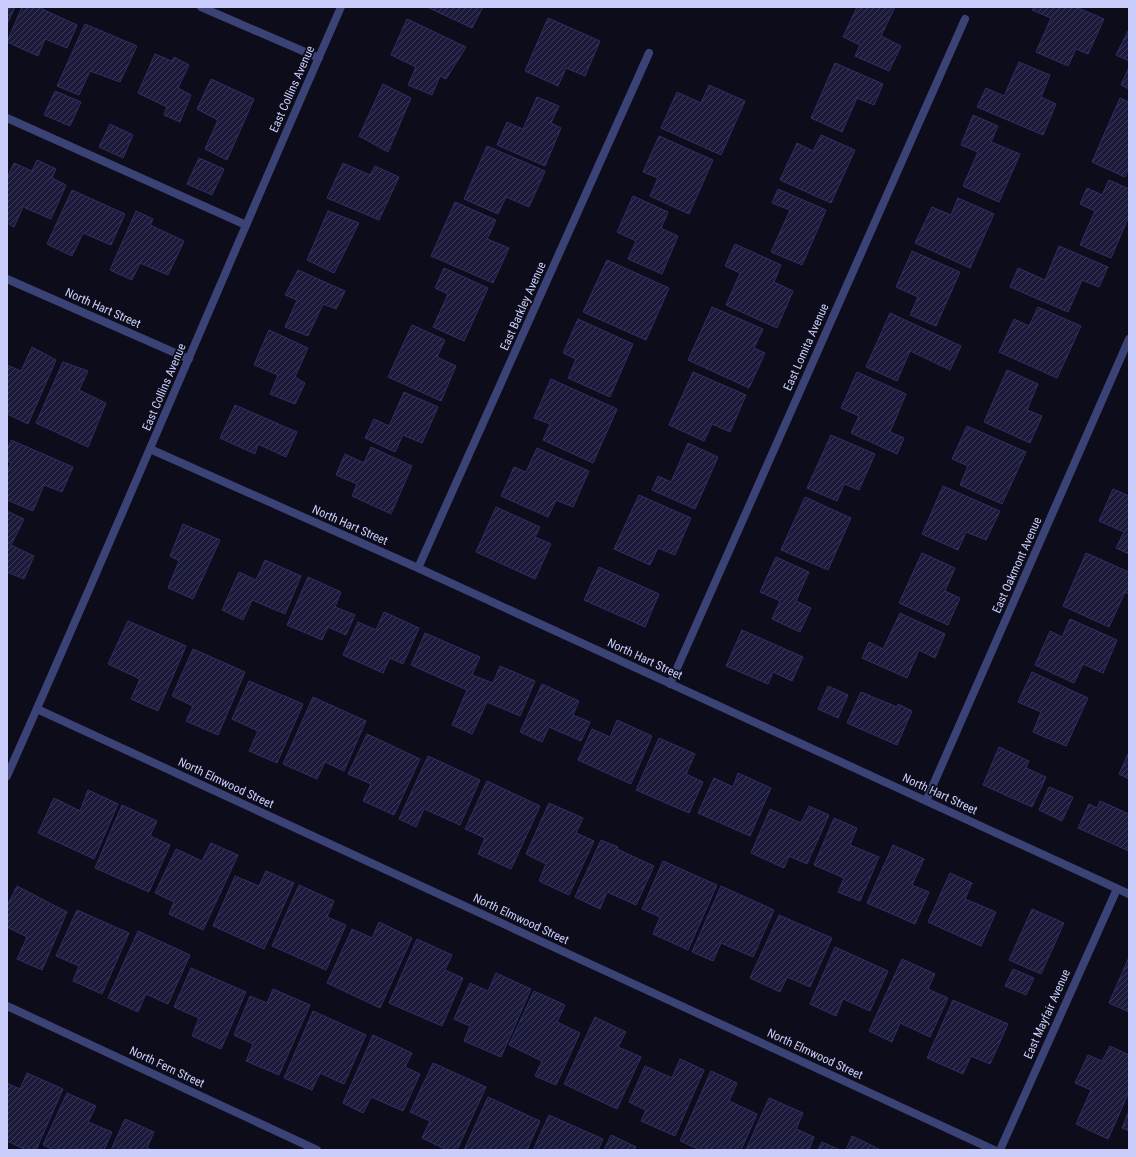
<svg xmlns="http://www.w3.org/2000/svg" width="1136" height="1157" viewBox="0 0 1136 1157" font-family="'Roboto Condensed',sans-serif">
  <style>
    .building { fill: url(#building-hatch); stroke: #2f2e64 }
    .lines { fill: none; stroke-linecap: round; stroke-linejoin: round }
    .service { stroke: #3b4376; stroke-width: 8 }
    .minor { stroke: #3b4376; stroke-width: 8 }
    .tertiary { stroke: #3b4376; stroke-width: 8 }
    .labels { text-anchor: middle; stroke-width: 3.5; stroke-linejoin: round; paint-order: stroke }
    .street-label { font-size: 12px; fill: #cacdfb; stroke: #0c0c1b }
  </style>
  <defs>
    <pattern id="building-hatch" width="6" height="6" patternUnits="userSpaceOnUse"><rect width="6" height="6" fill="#1b1a3a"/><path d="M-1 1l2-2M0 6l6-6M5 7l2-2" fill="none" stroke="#3b3a57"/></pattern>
  </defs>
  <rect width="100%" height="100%" fill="#0c0c1b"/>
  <!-- building -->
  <path class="building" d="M7,7H15L7,24Z
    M22,7H43L42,9L77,25L67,48L45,39L38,56L7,42Z
    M427,7H483L472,28Z
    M857,7H895L881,36L901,46L889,71L855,56L860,45L843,37Z
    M1034,7H1076L1104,19L1088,54L1076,49L1068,66L1036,52L1051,18L1032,10Z
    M548,18L600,41L585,76L566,68L558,86L525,71Z
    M407,19L466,47L446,79L440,76L432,95L408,85L416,67L391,55Z
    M85,24L137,46L120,82L90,71L79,95L57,86Z
    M1128,31H1129V61L1116,55Z
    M155,54L172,61L174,57L189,65L178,88L191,95L180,122L164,115L167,107L138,93Z
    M1019,62L1050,75L1041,97L1056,104L1043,135L977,107L986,88L1004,96Z
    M835,63L883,84L874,105L857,98L842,132L811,118Z
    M1129,67V89L1121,85Z
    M211,79L254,99L227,160L205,149L218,120L197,109Z
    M383,84L411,98L388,152L359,136Z
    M709,85L745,101L721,155L661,128L677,92L701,103Z
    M55,91L81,102L70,126L44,115Z
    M537,97L559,106L551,123L561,128L545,166L497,145L507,122L523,129Z
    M1120,98L1129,102V168L1125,177L1092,162Z
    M973,115L998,126L991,142L1020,154L999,202L963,186L978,152L961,145Z
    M110,124L133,135L123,158L99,147Z
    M821,135L855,150L831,203L780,180L797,143L813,151Z
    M659,136L713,160L689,214L650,196L658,178L643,172Z
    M487,146L545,171L529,207L506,197L498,214L464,199Z
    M199,158L224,169L212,195L187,184Z
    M37,160L56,169L52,178L66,185L51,219L23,207L14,227L7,223V178L14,163L32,171Z
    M343,163L370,175L375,166L399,177L379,220L327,198Z
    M1109,180L1129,189V216L1111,258L1080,245L1095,211L1080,204L1087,188L1102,195Z
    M778,189L826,210L802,265L771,252L790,210L772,203Z
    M72,190L125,214L111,245L83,233L72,256L47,244Z
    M633,196L668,212L661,228L678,236L662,274L628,259L636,241L617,232Z
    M958,198L994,214L970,268L915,243L932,207L951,215Z
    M455,202L496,220L487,239L509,248L493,283L431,256Z
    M136,211L153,219L150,225L184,241L168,275L140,263L132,280L110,270Z
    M328,211L359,223L334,273L307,260Z
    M735,244L781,265L774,282L793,291L777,328L726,305L740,273L725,266Z
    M1059,246L1108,267L1099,287L1082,280L1068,312L1010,287L1018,268L1045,280Z
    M912,251L960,272L936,326L910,315L918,297L896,287Z
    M607,260L669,288L646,340L583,312Z
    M444,268L488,288L464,341L433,327L448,294L435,288Z
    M298,270L345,291L336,309L323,304L308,336L285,327L297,300L285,295Z
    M712,307L763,329L754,348L765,353L749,388L688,360Z
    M1038,307L1081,326L1057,378L999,352L1014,319L1029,326Z
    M890,313L961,346L950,370L910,351L897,381L866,367Z
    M578,319L633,344L610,397L568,378L576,359L563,353Z
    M412,325L445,340L437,357L456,366L441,401L388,377Z
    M269,330L308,348L295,377L305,383L295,404L270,394L278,375L254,365Z
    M32,347L56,360L28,424L7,414V365L21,371Z
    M63,362L88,371L79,390L106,403L88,447L36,423Z
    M1007,370L1038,384L1027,410L1042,416L1030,443L984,422Z
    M693,372L746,395L730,432L712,424L704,441L669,425Z
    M857,372L906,394L890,432L904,438L897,454L851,433L859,416L841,408Z
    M551,379L617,409L593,463L543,440L550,424L534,418Z
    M404,392L438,407L422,443L403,435L395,452L365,438L374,419L389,426Z
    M235,405L297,432L286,457L258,444L255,454L220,438Z
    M967,426L1026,452L1002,504L960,485L968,466L952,459Z
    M831,435L875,454L859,490L844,484L837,501L807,488Z
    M11,440L73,467L62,492L44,485L33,511L7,500V472L11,463L7,461V450Z
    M688,443L718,457L695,509L652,490L658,476L671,482Z
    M371,447L412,466L391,514L352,496L357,484L336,475L345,454L364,463Z
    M537,448L589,471L573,507L556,500L548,517L501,496L514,467L526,472Z
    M943,486L1000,511L986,540L966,532L958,550L922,534Z
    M1113,489L1129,496V554L1116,548L1124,532L1099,521Z
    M639,495L691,518L675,555L658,548L650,565L614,549Z
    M805,497L851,518L828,570L781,550Z
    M496,507L540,527L535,537L551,544L535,579L476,552Z
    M7,511L24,519L11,545L34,556L24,579L7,572Z
    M183,524L220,540L193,599L168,588L179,561L170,556Z
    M922,553L955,568L945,591L960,598L948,625L899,603Z
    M1086,553L1129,572V594L1125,592L1109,627L1063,606Z
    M776,557L809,572L796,601L811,608L800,632L772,619L780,601L760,592Z
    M265,560L301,576L285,614L252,600L243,620L222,610L239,572L256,580Z
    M599,567L659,594L645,627L584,600Z
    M308,577L341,592L335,607L355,615L346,635L328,627L322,640L287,625Z
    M384,612L419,628L403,664L390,658L383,673L343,655L358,622L376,630Z
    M900,613L945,634L935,658L919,650L907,678L862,658L869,642L883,649Z
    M1070,619L1117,640L1103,673L1083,664L1074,683L1035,665L1050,631L1062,637Z
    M128,621L186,646L158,711L131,699L140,679L108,664Z
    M742,630L803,657L792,681L773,672L768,684L726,666Z
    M425,633L480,657L472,675L493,683L500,666L535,681L520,716L487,702L472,734L452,725L467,690L411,665Z
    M193,649L245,672L218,735L186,721L193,706L172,696Z
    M1032,672L1088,698L1066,746L1033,732L1041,712L1018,702Z
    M249,681L303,704L277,763L249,751L258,731L232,719Z
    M542,684L579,701L573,715L590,722L581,741L549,727L542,742L520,732Z
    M828,686L848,695L838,718L818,709Z
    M861,692L897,707L898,704L912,711L897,745L847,723Z
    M313,697L366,721L344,771L325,762L317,779L283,764Z
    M617,720L652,736L631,784L578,760L592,729L610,737Z
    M367,734L420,759L394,815L363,801L371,784L348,774Z
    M659,738L695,754L686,774L703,782L689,813L636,790Z
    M999,747L1029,761L1026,768L1046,777L1032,807L983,785Z
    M1128,754L1129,755V779L1119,774Z
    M428,756L480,780L460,825L424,809L416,827L399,819Z
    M738,773L771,788L750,836L698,813L714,778L733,787Z
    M487,781L540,806L511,869L478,854L485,838L465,829Z
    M1049,787L1073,797L1062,821L1039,810Z
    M88,790L118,804L94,859L38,833L54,798L80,811Z
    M1100,801L1129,814V851L1078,828L1089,804L1097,808Z
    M549,803L583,818L576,833L594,841L569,895L539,881L546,864L526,854Z
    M122,805L157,821L150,836L170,845L149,892L95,868Z
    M809,806L829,815L807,864L789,856L784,868L751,853L770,809L801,823Z
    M834,818L857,828L850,845L879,857L860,901L838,892L844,878L814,865Z
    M601,840L618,847L617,849L654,866L636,905L607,892L600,909L575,897Z
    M211,843L238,855L203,930L169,914L174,902L155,893L176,849L202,861Z
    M893,845L924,859L912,885L929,892L915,924L867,903Z
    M663,861L717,885L688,950L653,934L660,917L642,909Z
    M266,871L294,883L264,949L213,926L235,876L259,886Z
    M950,873L972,883L965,899L996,912L981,946L928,922Z
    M299,885L334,901L327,917L346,925L326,970L272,946Z
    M17,886L67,912L42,970L17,959L27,937L7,927V906Z
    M721,886L774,910L753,957L721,943L713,961L692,952Z
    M1032,909L1064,923L1041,974L1009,960Z
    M77,910L129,933L102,994L73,981L79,966L56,956Z
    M779,915L832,938L810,987L787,977L780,992L750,978Z
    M379,922L412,938L380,1008L327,983L352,929L372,938Z
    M138,931L190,955L168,1004L146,994L138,1012L108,998Z
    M417,939L452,955L445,970L463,978L442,1026L389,1003Z
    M835,947L888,971L870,1011L843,999L836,1016L810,1004Z
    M1129,957V1012L1109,1003Z
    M902,959L935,974L928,989L948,998L930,1037L900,1023L892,1042L869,1031Z
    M191,968L246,992L221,1049L192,1036L199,1018L174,1007Z
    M1013,969L1034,978L1026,995L1005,986Z
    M496,973L531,989L501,1057L464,1041L470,1026L454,1019L470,983L488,991Z
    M273,989L310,1005L279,1075L246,1061L253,1044L234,1035L250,996L267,1003Z
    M534,991L565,1005L557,1022L580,1033L556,1085L535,1076L542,1061L509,1045Z
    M953,1000L1008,1024L990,1064L971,1056L963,1074L927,1058Z
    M313,1011L366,1035L344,1084L320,1073L312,1090L284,1078Z
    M595,1017L626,1032L618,1047L641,1057L617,1109L564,1084Z
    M373,1035L412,1053L405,1067L420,1074L403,1111L371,1097L363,1113L343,1103Z
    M1110,1046L1129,1055V1092L1108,1139L1076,1124L1091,1090L1075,1083L1088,1055L1102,1061Z
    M680,1059L704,1070L675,1136L641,1121L646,1110L629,1102L645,1066L672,1078Z
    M433,1063L486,1087L457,1150H447L422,1138L430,1121L410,1112Z
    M711,1071L737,1083L729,1101L757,1114L741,1150H700L680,1141Z
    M27,1073L63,1089L36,1150H26L7,1141V1083L20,1089Z
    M67,1093L96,1106L88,1122L112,1132L104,1150H54L43,1145Z
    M488,1097L540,1121L527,1150H464Z
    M769,1098L803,1113L796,1129L814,1137L809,1150H746Z
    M1129,1111V1131L1122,1128Z
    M549,1115L603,1139L598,1150H533Z
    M125,1119L154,1132L147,1148L152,1150H111Z
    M611,1135L636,1147L634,1150H604Z
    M852,1136L881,1150H846Z
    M822,1142L840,1150H818Z"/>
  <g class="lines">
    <!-- service -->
    <path class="service" d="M7,118L246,225"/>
    <!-- minor -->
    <path class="minor" d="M201,7L319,58
      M7,279L189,359
      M150,449L418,568L1129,894
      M418,568L649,53
      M670,684L965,19
      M37,709L994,1150
      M926,801L1129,339
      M7,1006L317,1150
      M1000,1150L1117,889"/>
    <!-- tertiary -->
    <path class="tertiary" d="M7,776C121,521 228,263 341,7"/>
  </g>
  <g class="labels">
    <!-- street labels -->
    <g class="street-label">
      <text transform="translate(292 89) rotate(-66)" y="4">East Collins Avenue</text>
      <text transform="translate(523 306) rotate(-66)" y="4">East Barkley Avenue</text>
      <text transform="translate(103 308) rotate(24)" y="4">North Hart Street</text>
      <text transform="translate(806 347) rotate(-66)" y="4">East Lomita Avenue</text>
      <text transform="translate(164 387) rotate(-67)" y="4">East Collins Avenue</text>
      <text transform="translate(350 525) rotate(24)" y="4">North Hart Street</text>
      <text transform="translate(1017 565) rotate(-66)" y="4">East Oakmont Avenue</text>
      <text transform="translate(645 659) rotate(25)" y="4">North Hart Street</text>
      <text transform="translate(226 783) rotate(25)" y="4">North Elmwood Street</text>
      <text transform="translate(940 794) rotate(25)" y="4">North Hart Street</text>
      <text transform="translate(521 919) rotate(25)" y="4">North Elmwood Street</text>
      <text transform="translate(1047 1014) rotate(-66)" y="4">East Mayfair Avenue</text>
      <text transform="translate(815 1054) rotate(25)" y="4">North Elmwood Street</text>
      <text transform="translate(167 1067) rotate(25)" y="4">North Fern Street</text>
    </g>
  </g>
  <!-- border -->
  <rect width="1136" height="1157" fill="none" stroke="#cacdfb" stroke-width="16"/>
</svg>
